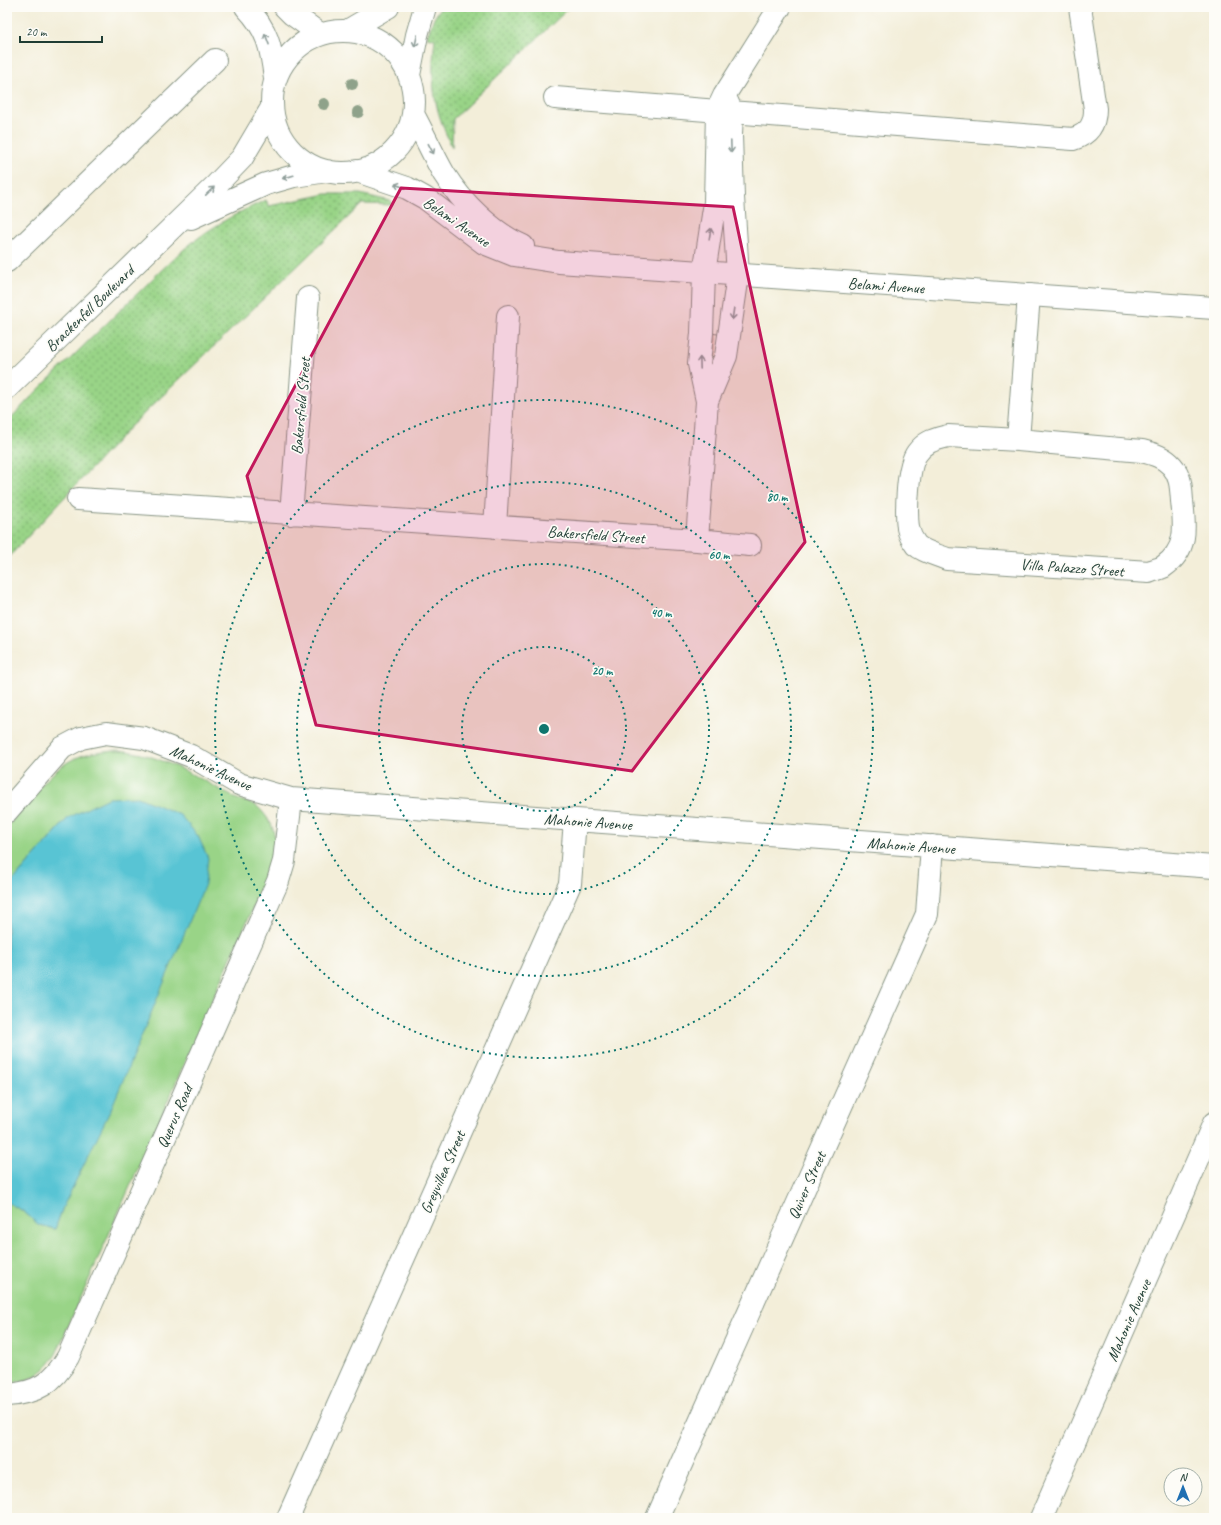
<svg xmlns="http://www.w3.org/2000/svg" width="1221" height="1525" viewBox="0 0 1221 1525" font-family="Caveat,sans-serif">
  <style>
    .grass { fill: url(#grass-dots); stroke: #5c885e }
    .park { fill: #99d487; stroke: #5c885e }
    .water { fill: #59c4d4; stroke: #3c8084 }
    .building { fill: url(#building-cross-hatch) }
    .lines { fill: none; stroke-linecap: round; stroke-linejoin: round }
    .minor-casing { stroke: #899686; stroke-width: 24 }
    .tertiary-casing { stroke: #899686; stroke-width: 24 }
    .minor { stroke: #fff; stroke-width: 22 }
    .tertiary { stroke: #fff; stroke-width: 22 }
    .tree { fill: #8fa28a }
    .oneway { stroke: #8f9e9a }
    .marked { fill: #c2185b; fill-opacity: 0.2; stroke: #c2185b; stroke-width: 3; stroke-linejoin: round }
    .ring { fill: none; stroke: #0f766e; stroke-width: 2; stroke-dasharray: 2 4 }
    .labels { text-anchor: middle; stroke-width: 3.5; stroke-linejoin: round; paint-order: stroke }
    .street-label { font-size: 16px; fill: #1f3d34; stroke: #fdfcf7 }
    .centre { fill: #0f766e; stroke: #fdfcf7; stroke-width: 2 }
    .ring-label { font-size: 12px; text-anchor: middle; font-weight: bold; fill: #0f766e; stroke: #fdfcf7; stroke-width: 3.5; stroke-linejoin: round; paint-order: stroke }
  </style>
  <defs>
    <pattern id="grass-dots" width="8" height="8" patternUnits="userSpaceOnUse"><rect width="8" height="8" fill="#99d487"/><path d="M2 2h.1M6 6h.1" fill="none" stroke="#7cad6f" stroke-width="1.8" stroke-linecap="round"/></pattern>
    <pattern id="building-cross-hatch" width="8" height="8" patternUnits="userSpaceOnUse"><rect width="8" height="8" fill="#e2b199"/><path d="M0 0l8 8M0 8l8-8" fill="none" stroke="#b7917e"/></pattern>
  </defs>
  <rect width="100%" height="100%" fill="#fdfcf7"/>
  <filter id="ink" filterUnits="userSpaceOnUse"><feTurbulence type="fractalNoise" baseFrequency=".025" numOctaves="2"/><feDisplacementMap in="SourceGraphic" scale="8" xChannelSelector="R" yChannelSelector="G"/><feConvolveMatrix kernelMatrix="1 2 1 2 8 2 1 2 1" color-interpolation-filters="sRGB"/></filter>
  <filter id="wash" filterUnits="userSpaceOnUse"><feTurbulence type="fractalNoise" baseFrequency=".012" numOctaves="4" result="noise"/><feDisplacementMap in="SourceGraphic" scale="16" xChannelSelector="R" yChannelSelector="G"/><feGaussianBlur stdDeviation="0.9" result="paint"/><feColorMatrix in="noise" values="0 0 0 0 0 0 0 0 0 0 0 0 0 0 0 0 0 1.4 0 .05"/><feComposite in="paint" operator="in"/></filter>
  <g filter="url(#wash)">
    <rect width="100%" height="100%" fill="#f3eed9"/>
    <!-- grass -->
    <path class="grass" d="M441,7H570L453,119L452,147C433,108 430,81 435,39L427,37L433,20Z
      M326,194H360L390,201L393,205L362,204L130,427L7,559V422L36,392L175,257C204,231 231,215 266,200L269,206Z"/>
    <!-- park -->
    <path class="park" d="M118,750C161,754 199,778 235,798C242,802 252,802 258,807C263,812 267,817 271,824C280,844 271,864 264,883L56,1354C44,1374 30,1382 7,1383V1202L23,1211L39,1225L55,1229L63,1207L68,818L11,883L7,888V827C24,807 46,775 68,762C83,753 100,751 118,750Z"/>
    <!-- water -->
    <path class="water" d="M138,797L180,815L198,836L208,858L205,884L111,1109L63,1207L55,1229L39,1225L23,1211L7,1202V888L11,883L68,818L108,798Z"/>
    <g id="blocks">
      <!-- building -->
      <path class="building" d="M709,333L718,334L717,357L707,356Z"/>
    </g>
  </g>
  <g filter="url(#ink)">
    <use href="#blocks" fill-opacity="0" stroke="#899686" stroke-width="1"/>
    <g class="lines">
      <defs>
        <path id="minor" d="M555,98L1073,139C1089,134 1095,125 1095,109L1080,7
          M7,261L215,60
          M707,401L726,356L738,275L733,197L731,135L732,112L726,99
          M948,436L1018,440L1142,451C1154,454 1164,457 1172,466C1181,476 1181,488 1182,501C1185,527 1188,550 1163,567C1159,569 1153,570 1149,572L947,559C937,555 924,552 916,545C913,541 909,533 908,528C906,512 907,466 917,453C926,441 933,440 948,436Z
          M1018,440L1029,295
          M78,499L697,540L750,545
          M291,514L308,298
          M495,527L508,316
          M697,540L707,401L699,364L702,333L704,273L715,202L717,111L724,96L780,7
          M7,811L62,748L81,738L106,733L144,738L191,756L239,784L291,799L1214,867
          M7,1395C37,1393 53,1383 68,1357L278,881L284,861L291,799
          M288,1518L570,884L575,820
          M657,1518L927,914L932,846
          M1041,1518L1214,1123"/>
        <path id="tertiary" d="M246,7C268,30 271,47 275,78
          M285,7L292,14L320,34
          M272 102a71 71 0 1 1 142 0a71 71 0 1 1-142 0Z
          M347,31L388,7
          M409,75L417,35L425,7
          M413,114C424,134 433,155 444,174C462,203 493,233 523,246
          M357,171L407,188L425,198L484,243L514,255L559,262L1214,308
          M191,218L266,184L294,176L327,171
          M7,388L216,185L242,158L271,109"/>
      </defs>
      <!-- minor casing -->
      <use href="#minor" class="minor-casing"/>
      <!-- tertiary casing -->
      <use href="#tertiary" class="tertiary-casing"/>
      <!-- minor -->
      <use href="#minor" class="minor"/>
      <!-- tertiary -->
      <use href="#tertiary" class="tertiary"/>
    </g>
    <!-- trees -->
    <g class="tree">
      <circle cx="352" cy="84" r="6"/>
      <circle cx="324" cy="104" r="6"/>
      <circle cx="358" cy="112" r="6"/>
    </g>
    <!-- one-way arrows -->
    <defs><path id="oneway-shaft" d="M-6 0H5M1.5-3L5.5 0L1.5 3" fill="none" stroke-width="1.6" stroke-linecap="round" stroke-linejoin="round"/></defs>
    <g class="oneway">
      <use href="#oneway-shaft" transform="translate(267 39) rotate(-110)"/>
      <use href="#oneway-shaft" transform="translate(416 41) rotate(102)"/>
      <use href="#oneway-shaft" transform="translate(731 147) rotate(88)"/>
      <use href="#oneway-shaft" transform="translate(431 149) rotate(63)"/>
      <use href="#oneway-shaft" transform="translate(288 177) rotate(164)"/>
      <use href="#oneway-shaft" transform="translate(400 186) rotate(-161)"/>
      <use href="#oneway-shaft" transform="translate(210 191) rotate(-44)"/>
      <use href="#oneway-shaft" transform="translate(710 234) rotate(-81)"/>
      <use href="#oneway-shaft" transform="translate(733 314) rotate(98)"/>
      <use href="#oneway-shaft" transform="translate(700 363) rotate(-92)"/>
    </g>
  </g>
  <!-- marked area -->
  <path class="marked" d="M401,188L733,207L805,542L632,771L316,725L247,476Z"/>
  <!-- distance rings -->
  <g class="ring">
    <circle cx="544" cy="729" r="82"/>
    <circle cx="544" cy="729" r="165"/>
    <circle cx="544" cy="729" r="247"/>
    <circle cx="544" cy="729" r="329"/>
  </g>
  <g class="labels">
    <!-- street labels -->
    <g class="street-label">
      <text transform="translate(457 221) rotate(34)" y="6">Belami Avenue</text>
      <text transform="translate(886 285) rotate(4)" y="6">Belami Avenue</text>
      <text transform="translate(89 308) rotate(-44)" y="6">Brackenfell Boulevard</text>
      <text transform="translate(300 406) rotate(-85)" y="6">Bakersfield Street</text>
      <text transform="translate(596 534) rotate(4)" y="6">Bakersfield Street</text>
      <text transform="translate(1072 567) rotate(4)" y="6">Villa Palazzo Street</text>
      <text transform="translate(211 767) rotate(25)" y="6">Mahonie Avenue</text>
      <text transform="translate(588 821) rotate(4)" y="6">Mahonie Avenue</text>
      <text transform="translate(911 845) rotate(4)" y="6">Mahonie Avenue</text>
      <text transform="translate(174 1116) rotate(-66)" y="6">Querus Road</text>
      <text transform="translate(442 1172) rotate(-66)" y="6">Greyvillea Street</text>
      <text transform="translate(806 1185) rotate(-66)" y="6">Quiver Street</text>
      <text transform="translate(1128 1320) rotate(-66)" y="6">Mahonie Avenue</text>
    </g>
  </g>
  <circle cx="544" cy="729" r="6" class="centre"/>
  <g class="ring-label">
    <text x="777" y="501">80 m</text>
    <text x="719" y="559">60 m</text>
    <text x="661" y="617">40 m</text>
    <text x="602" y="675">20 m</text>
  </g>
  <!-- margin -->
  <rect width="1221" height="1525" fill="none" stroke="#fdfcf7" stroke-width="24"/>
  <!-- north arrow -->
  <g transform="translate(1183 1487)"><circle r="19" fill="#fdfcf7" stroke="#a4b0a9"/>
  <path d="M0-3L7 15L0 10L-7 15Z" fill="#1f6fb2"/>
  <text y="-6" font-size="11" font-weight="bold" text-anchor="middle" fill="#1f3d34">N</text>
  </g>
  <!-- scale -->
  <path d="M20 36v6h82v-6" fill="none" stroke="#1f3d34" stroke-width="2"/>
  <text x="26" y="36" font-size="12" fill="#1f3d34" stroke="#fdfcf7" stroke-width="3" paint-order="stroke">20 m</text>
</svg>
